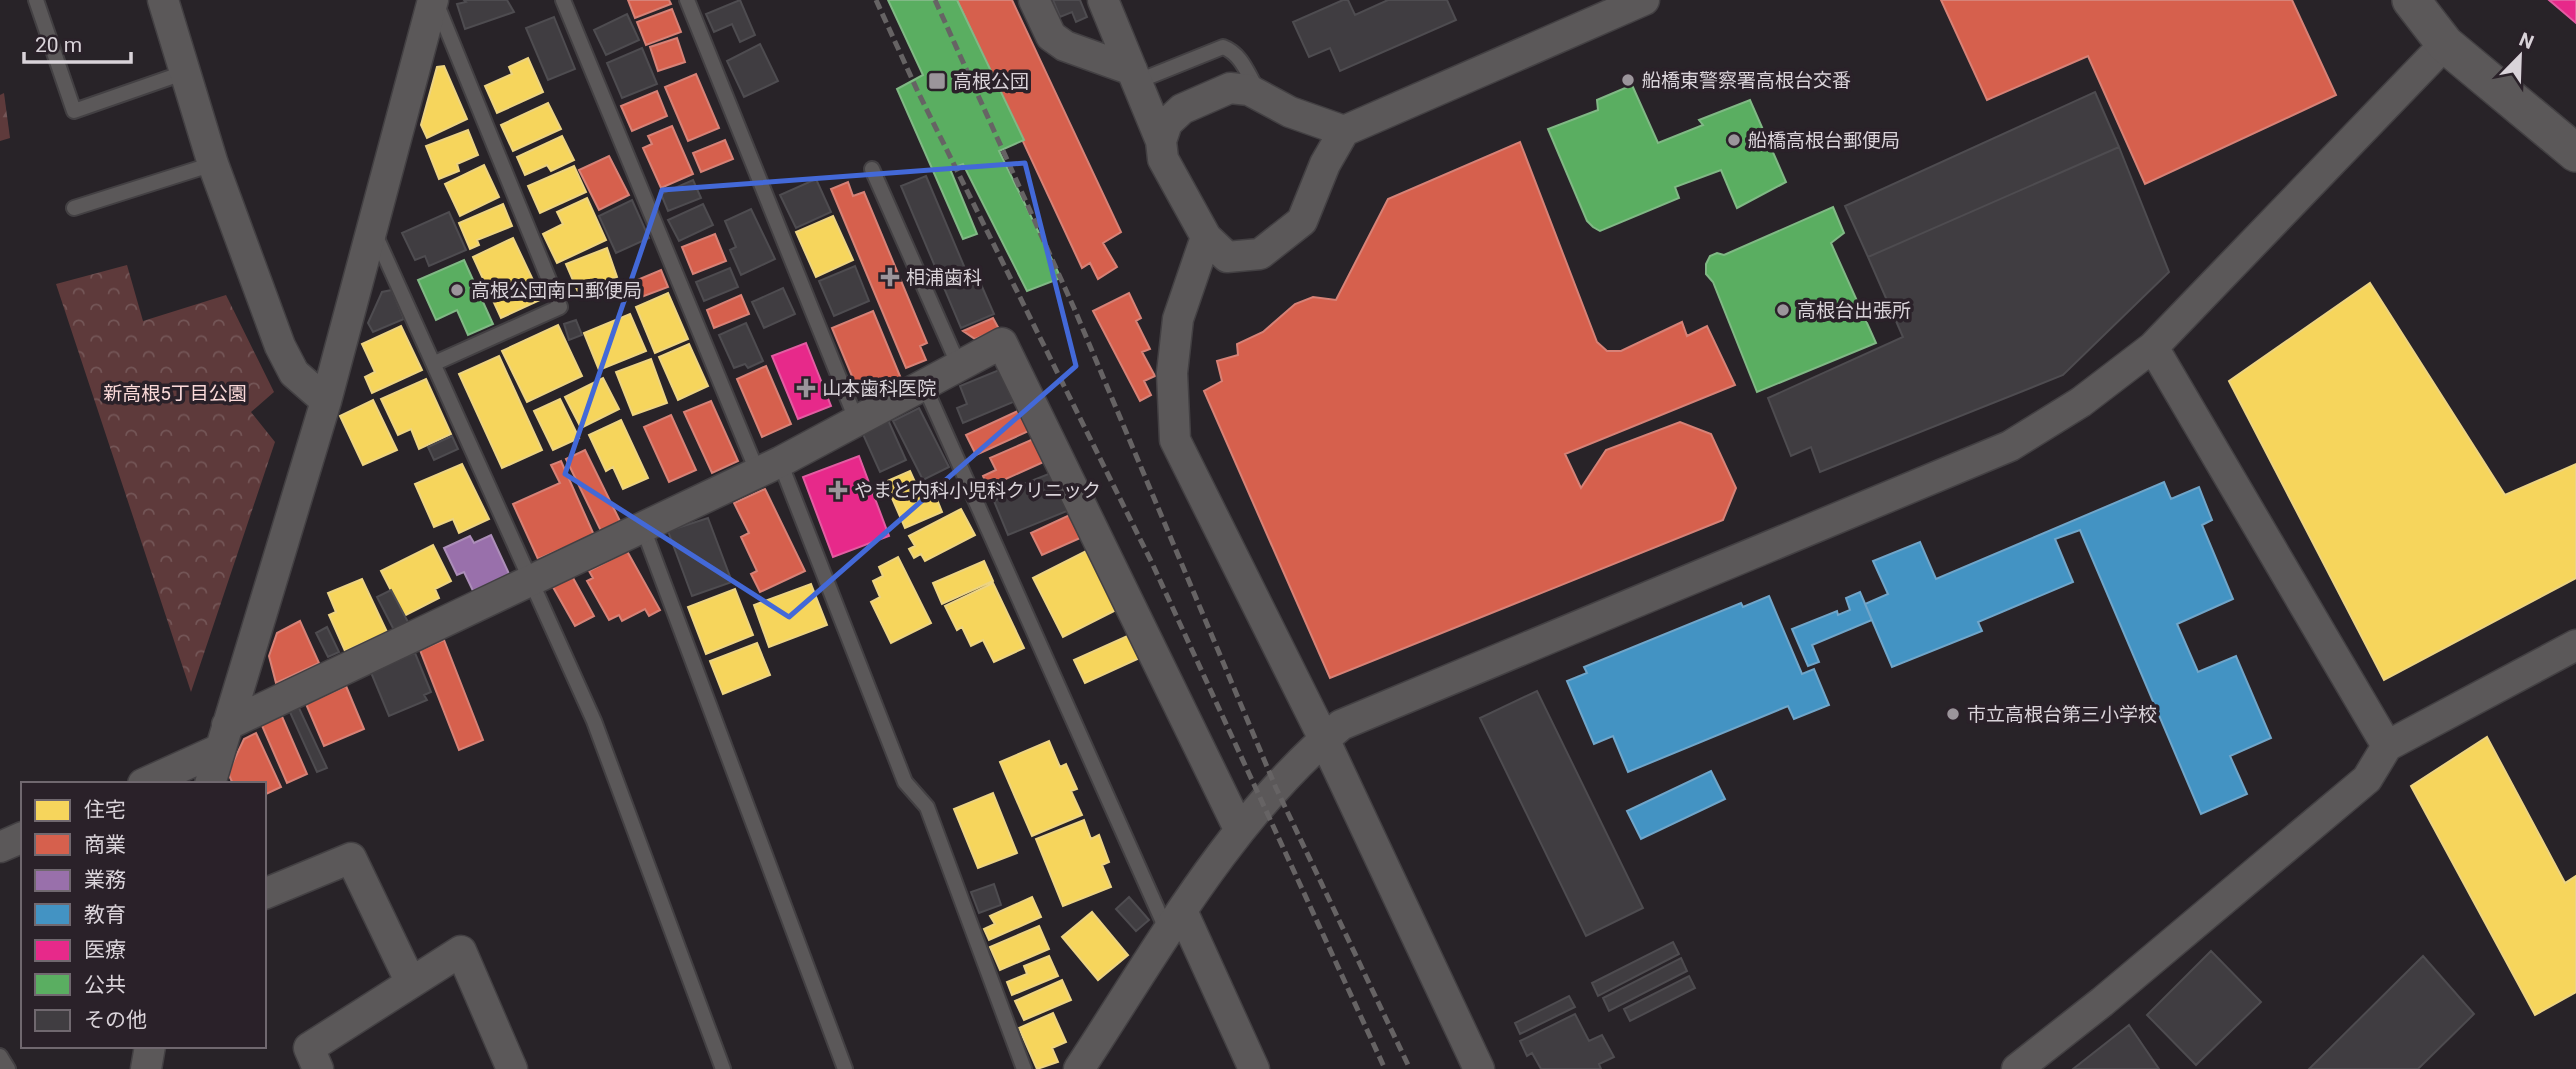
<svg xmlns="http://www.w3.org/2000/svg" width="2576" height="1069" viewBox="0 0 2576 1069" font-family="Roboto,'Noto Sans JP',sans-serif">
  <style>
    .forest { fill: url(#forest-firs) }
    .park { fill: url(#park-crowns) }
    .homes { fill: #f6d55c; stroke: #edd482; stroke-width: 2 }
    .shops { fill: #d6604d; stroke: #d78277; stroke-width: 2 }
    .offices { fill: #9970ab; stroke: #ac8eb9; stroke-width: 2 }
    .schools { fill: #4393c3; stroke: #70a6ca; stroke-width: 2 }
    .health { fill: #e7298a; stroke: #e35ca2; stroke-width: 2 }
    .public { fill: #5aae61; stroke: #80b985; stroke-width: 2 }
    .building { fill: #403d41; stroke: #4e4c50; stroke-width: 2 }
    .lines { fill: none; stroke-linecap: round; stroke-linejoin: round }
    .service-casing { stroke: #434043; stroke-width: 18 }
    .minor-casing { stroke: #434043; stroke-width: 33 }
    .tertiary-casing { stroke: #434043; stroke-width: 40 }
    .service { stroke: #5b5859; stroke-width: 14 }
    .minor { stroke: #5b5859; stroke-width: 30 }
    .tertiary { stroke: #5b5859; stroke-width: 37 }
    .rail { stroke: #666364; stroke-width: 5; stroke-dasharray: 10 5; stroke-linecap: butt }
    .marked { fill: none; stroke: #4369d8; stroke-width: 5; stroke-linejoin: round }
    .poi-dot { fill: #9b959b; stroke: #2a2129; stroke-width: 2.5 }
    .labels { text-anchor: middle; stroke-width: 7; stroke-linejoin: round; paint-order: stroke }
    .poi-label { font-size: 19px; fill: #d9d3d9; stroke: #2a2129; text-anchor: start }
    .park-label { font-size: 19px; fill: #fbdad9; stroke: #2a2129 }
  </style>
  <defs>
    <pattern id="forest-firs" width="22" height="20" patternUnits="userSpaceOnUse" patternTransform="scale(1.75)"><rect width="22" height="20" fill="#5e3a3b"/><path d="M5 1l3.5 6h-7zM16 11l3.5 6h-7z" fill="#745657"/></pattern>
    <pattern id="park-crowns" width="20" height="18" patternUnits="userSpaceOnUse" patternTransform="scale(1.75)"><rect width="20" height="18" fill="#5e3a3b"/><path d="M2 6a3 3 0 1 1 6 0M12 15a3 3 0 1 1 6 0" fill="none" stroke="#745657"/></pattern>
  </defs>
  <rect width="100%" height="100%" fill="#282328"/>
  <!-- forest -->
  <path class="forest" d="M4,93L10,138L0,141V95Z"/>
  <!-- park -->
  <path class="park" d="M127,265L143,321L226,295L274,392L251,412L275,442L191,692L56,284Z"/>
  <!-- homes -->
  <path class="homes" d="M528,58L543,92L497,113L485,86L512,74L509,67Z
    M444,66L467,119L427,138L421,125L437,67Z
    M548,103L561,129L513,151L501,125Z
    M468,130L478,155L457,164L459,171L439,179L426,146Z
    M562,136L574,160L551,171L547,165L525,175L517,157Z
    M484,165L499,197L460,216L445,184Z
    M574,166L586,192L540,213L528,186Z
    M587,198L606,240L557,263L543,234L563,224L557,212Z
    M503,204L512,226L477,240L479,245L470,249L459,223Z
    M833,216L853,260L816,277L796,232Z
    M513,238L542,299L501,318L473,257Z
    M607,248L617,277L578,292L566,264Z
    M2370,283L2505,495L2576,464V578L2384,680L2229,381Z
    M668,293L688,339L655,353L636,307Z
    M630,314L646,351L599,370L584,333Z
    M558,325L582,376L527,402L502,351Z
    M401,326L422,370L372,393L365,377L375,372L362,344Z
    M689,344L708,386L678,400L659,357Z
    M499,356L542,450L502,468L459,374Z
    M651,359L667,403L633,415L616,372Z
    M603,378L619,409L581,428L565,397Z
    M426,379L451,434L419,449L411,429L398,435L381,399Z
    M560,399L579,438L553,450L534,411Z
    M373,400L397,450L363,465L340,416Z
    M621,420L648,478L623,489L613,467L606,471L589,435Z
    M462,464L489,519L459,533L453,519L434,527L415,484Z
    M910,471L924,502L936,497L942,512L905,528L885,482Z
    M961,509L975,535L925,561L921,554L914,558L909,549L915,546L909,536Z
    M433,545L451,581L435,589L439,598L404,616L381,571Z
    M1088,550L1118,609L1063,637L1033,578Z
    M898,557L931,623L891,643L871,602L880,597L873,581L883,576L879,567Z
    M984,561L993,581L942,604L933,583Z
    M362,579L387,632L345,651L329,615L336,612L328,593Z
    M993,583L1024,648L994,662L983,640L971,646L962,627L957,630L945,606Z
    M811,584L827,625L769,647L754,605Z
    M735,589L753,635L706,654L688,607Z
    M1134,633L1144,656L1085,683L1074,660Z
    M757,643L770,675L723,694L710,661Z
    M2487,737L2565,883L2576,876V992L2535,1015L2411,786Z
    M1049,741L1060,767L1066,764L1077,789L1071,791L1082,815L1032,836L1000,762Z
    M993,793L1017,853L978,868L954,809Z
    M1084,820L1091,839L1099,835L1109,862L1102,865L1111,887L1063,906L1036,839Z
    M1032,897L1041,917L989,940L984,929L995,924L990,916Z
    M1092,912L1128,955L1098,980L1062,937Z
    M1039,926L1049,949L1000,970L990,947Z
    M1049,956L1058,976L1012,995L1007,982L1027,974L1024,966Z
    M1062,980L1071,1000L1024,1020L1015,1001Z
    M1053,1013L1066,1042L1052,1048L1058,1062L1037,1069L1019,1028Z"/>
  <!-- shops -->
  <path class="shops" d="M628,0H669L671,4L635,18Z
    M957,0H1012L1121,232L1103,243L1117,267L1098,279L1090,263L1082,268Z
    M1941,0H2292L2336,95L2145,184L2088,56L1987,100Z
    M672,9L681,32L646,45L637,22Z
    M677,38L685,62L658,71L650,47Z
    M696,74L719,128L688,141L665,87Z
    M657,91L667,116L632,131L621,106Z
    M672,126L693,174L661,188L643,148L652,144L648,136Z
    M725,140L733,159L701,172L693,153Z
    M1520,142L1597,342L1607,351H1621L1682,322L1687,336L1707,326L1735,385L1565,454L1581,488L1606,450L1680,422L1711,434L1736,488L1723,520L1330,678L1204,391L1222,381L1217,361L1238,355L1237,344L1263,332L1295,304L1313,297L1336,300L1388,199Z
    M609,156L629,195L599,210L579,170Z
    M848,182L853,196L864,192L927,343L920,346L926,360L906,368L831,189Z
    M715,234L726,261L693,274L682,247Z
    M661,270L668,287L636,299L630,283Z
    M1129,293L1141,318L1136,321L1150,349L1142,352L1155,376L1144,381L1151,395L1140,401L1093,311Z
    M741,295L749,314L714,328L707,310Z
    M873,311L902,381L861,398L832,328Z
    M993,318L999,329L975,339L963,331Z
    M766,366L791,424L762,437L737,379Z
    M711,401L738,461L712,473L684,412Z
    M1024,408L1033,429L976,455L966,435Z
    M671,415L696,470L669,482L644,427Z
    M1038,437L1048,460L988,487L983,476L996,470L990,458Z
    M585,450L620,521L601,531L566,459Z
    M561,461L594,535L538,559L513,504L560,483L551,465Z
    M765,489L805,571L760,592L751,574L757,571L741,537L749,533L734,503Z
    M1076,512L1087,535L1042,555L1031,533Z
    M627,551L660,610L649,616L645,609L622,621L619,615L609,620L587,581L593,578L589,571Z
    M572,576L594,616L575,626L553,587Z
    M300,621L319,663L276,683L269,656L277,633Z
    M444,640L483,740L459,750L420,650Z
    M346,686L364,729L324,746L306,704Z
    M280,712L307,774L287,783L260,721Z
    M256,733L281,787L264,795V784H233L228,773L244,739Z"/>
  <!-- offices -->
  <path class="offices" d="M491,535L510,576L474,593L464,572L457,575L444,548L470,536L474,543Z"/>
  <!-- schools -->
  <path class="schools" d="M2164,482L2171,499L2199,487L2212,520L2202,525L2233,599L2177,624L2198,672L2236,656L2271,738L2230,756L2247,794L2201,814L2080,530L2055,539L2073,582L1978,622L1982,631L1892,667L1865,604L1888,594L1873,561L1920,542L1936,579Z
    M1860,592L1872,620L1812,645L1819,662L1808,666L1792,629L1837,611L1838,615L1850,610L1846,598Z
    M1769,596L1802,674L1814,669L1829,705L1794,719L1788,706L1628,772L1613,736L1594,744L1567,681L1587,673L1584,667L1741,603L1743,607Z
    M1711,771L1725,799L1641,839L1627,811Z"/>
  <!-- health -->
  <path class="health" d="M2549,0H2576V23Z
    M806,343L831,406L798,419L772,356Z
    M859,456L889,536L833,557L803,477Z"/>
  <!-- public -->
  <path class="public" d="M888,0H957L1024,140L999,151L1061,278L1027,291L963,164L950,169L977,234L963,239L897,89L923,75Z
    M1632,85L1658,143L1703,125L1699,120L1750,100L1786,182L1737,208L1721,170L1675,187L1679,198L1600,231L1593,227L1587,221L1548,129L1598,110L1597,100Z
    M1833,207L1844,233L1831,243L1876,343L1757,392L1713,282L1706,274V264L1710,256L1717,253L1724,255Z
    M464,260L493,324L468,335L457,310L436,320L418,280Z"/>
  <!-- building -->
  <path class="building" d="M464,0H507L514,12L465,29L457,4L466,2Z
    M740,0L755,35L740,42L732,24L714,32L706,14Z
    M1053,0H1080L1087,17L1076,22L1072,12L1060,17Z
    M1343,0H1348L1355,15L1388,0H1447L1456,20L1340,71L1330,48L1309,57L1293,22Z
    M627,14L639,40L606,55L594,30Z
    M554,17L575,69L548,80L526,28Z
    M760,44L778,81L744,97L727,61Z
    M642,48L657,84L622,98L607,63Z
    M2095,92L2119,147L1868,257L1845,206Z
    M2119,147L2169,272L2063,375L1820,472L1811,447L1791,456L1768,398L1903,337L1868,257Z
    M926,176L972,285L980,282L994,314L961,328L901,186Z
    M816,179L831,212L796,228L780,195Z
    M693,180L701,198L668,211L661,194Z
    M632,200L649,238L616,253L599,216Z
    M703,204L713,225L679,241L668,220Z
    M751,209L775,259L741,275L730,250L736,247L725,221Z
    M449,212L466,250L429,266L425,256L415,260L402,233Z
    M855,266L869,301L834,316L819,281Z
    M730,268L738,287L704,301L696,282Z
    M783,288L795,314L764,328L752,302Z
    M392,290L404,319L373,332L368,323L382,292Z
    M576,320L582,335L569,340L564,324Z
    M746,323L763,361L748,368L745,364L734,368L719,335Z
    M1004,368L1018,400L963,423L957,408L967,404L960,386Z
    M919,408L949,467L923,480L893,421Z
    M888,420L906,460L880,472L862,432Z
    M452,436L458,449L434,460L428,447Z
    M1056,471L1072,509L1008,535L994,501L998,499L996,495Z
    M708,518L732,582L692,596L668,531Z
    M391,590L408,622L394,630L377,597Z
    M327,627L339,652L328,657L316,633Z
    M415,653L431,692L424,695L427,700L389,716L370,670Z
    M1537,691L1643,908L1586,936L1480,718Z
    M298,706L327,768L317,772L289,710Z
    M994,884L1001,905L979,913L971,892Z
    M1129,897L1149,920L1136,931L1116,909Z
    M1673,942L1679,954L1598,996L1592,983Z
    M2211,951L2261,1002L2196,1065L2147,1015Z
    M2423,956L2474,1014L2418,1069H2309Z
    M1681,958L1687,971L1609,1011L1603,998Z
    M1689,976L1695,988L1630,1021L1624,1009Z
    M1569,996L1575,1007L1520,1034L1515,1023Z
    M1575,1014L1589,1041L1602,1035L1614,1057L1599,1064L1601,1069H1541L1532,1053L1527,1056L1520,1041Z
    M2129,1025L2159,1069H2073Z"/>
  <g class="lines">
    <defs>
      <path id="service" d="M36,0L74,111L186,72
        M563,0L757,471
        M687,0L857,422
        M1136,82L1223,47C1242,54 1248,75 1258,91
        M872,169L959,366
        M74,208L213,164
        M374,232L594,721L723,1069
        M435,363L560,307L437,5
        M924,385L1167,931
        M780,462L905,782L927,807L1024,1069
        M643,528L845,1069
        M0,1056L8,1069"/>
      <path id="minor" d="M163,0L213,164L280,346L294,373L326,401
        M1034,0L1051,36L1065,46L1132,70
        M1103,0L1161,141
        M1344,131L1290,112L1249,90L1230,88L1182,109L1167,123L1161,141L1163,159L1206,237L1227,257L1260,254L1302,221L1325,164L1344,131L1644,0
        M1206,237L1178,319L1172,373L1175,440L1324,739L1479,1069
        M2153,347L2387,746
        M227,725L780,462L1002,343L1239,829
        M143,784L218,750
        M210,784L326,401L433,0
        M0,847L23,837
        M264,894L351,858L411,983
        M1183,913L1254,1069
        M146,1069L150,1046
        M318,1069L309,1048L461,951L512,1069
        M1079,1069C1158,949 1230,818 1341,725L2010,446L2081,402L2153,347L2445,44
        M2017,1069L2102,1002L2367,779L2387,746L2576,645"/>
      <path id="tertiary" d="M2411,0L2445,44L2576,153"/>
    </defs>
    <!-- service casing -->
    <use href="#service" class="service-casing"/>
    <!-- minor casing -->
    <use href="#minor" class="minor-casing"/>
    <!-- tertiary casing -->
    <use href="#tertiary" class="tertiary-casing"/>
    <!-- service -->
    <use href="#service" class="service"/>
    <!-- minor -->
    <use href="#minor" class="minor"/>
    <!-- tertiary -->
    <use href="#tertiary" class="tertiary"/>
    <!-- rail -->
    <path class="rail" d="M876,0L918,92L1152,563L1385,1069
      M935,0L1074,308L1276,788L1410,1069"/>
  </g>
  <!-- marked area -->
  <path class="marked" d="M1025,163L1076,366L789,617L565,474L662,190Z"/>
  <!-- markers -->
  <g class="poi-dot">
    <circle cx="1628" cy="80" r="7"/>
    <rect x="928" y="72" width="18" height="18" rx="3.5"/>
    <circle cx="1734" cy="140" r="7"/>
    <path d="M886.5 266.5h7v7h7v7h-7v7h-7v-7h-7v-7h7z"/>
    <circle cx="457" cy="290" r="7"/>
    <circle cx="1783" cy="310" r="7"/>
    <path d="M802.5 377.5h7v7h7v7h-7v7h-7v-7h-7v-7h7z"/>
    <path d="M834.5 479.5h7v7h7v7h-7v7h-7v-7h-7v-7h7z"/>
    <circle cx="1953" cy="714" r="7"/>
  </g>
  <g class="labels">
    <!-- poi labels -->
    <g class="poi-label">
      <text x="1642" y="87">船橋東警察署高根台交番</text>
      <text x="953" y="88">高根公団</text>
      <text x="1748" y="147">船橋高根台郵便局</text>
      <text x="906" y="284">相浦歯科</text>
      <text x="471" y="297">高根公団南口郵便局</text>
      <text x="1797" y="317">高根台出張所</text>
      <text x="822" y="395">山本歯科医院</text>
      <text x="854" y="497">やまと内科小児科クリニック</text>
      <text x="1967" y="721">市立高根台第三小学校</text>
    </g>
    <!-- park labels -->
    <g class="park-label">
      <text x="175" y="400">新高根5丁目公園</text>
    </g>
  </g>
  <!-- legend -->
  <rect x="21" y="782" width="245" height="266" fill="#2a2129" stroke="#70686f" stroke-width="2"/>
  <rect x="35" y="800" width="35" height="21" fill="#f6d55c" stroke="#70686f" stroke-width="2"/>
  <text x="84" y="817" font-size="21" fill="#d9d3d9">住宅</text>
  <rect x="35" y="834" width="35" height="21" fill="#d6604d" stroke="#70686f" stroke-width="2"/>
  <text x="84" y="852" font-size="21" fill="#d9d3d9">商業</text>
  <rect x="35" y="870" width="35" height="21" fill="#9970ab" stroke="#70686f" stroke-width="2"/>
  <text x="84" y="887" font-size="21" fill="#d9d3d9">業務</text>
  <rect x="35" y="904" width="35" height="21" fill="#4393c3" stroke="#70686f" stroke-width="2"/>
  <text x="84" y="922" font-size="21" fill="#d9d3d9">教育</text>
  <rect x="35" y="940" width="35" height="21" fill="#e7298a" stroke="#70686f" stroke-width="2"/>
  <text x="84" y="957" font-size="21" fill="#d9d3d9">医療</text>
  <rect x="35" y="974" width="35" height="21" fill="#5aae61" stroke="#70686f" stroke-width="2"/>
  <text x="84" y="992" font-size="21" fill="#d9d3d9">公共</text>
  <rect x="35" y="1010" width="35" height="21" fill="#403d41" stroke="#70686f" stroke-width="2"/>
  <text x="84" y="1027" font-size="21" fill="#d9d3d9">その他</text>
  <!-- north arrow -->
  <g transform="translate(2520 56) rotate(23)" stroke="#2a2129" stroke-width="5" paint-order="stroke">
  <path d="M0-5L12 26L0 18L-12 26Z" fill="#d9d3d9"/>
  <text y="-10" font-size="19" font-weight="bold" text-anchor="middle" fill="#d9d3d9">N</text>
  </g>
  <!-- scale -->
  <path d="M24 52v10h107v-10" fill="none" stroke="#d9d3d9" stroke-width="3.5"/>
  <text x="35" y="52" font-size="21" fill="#d9d3d9" stroke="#2a2129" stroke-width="5" paint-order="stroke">20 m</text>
</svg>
